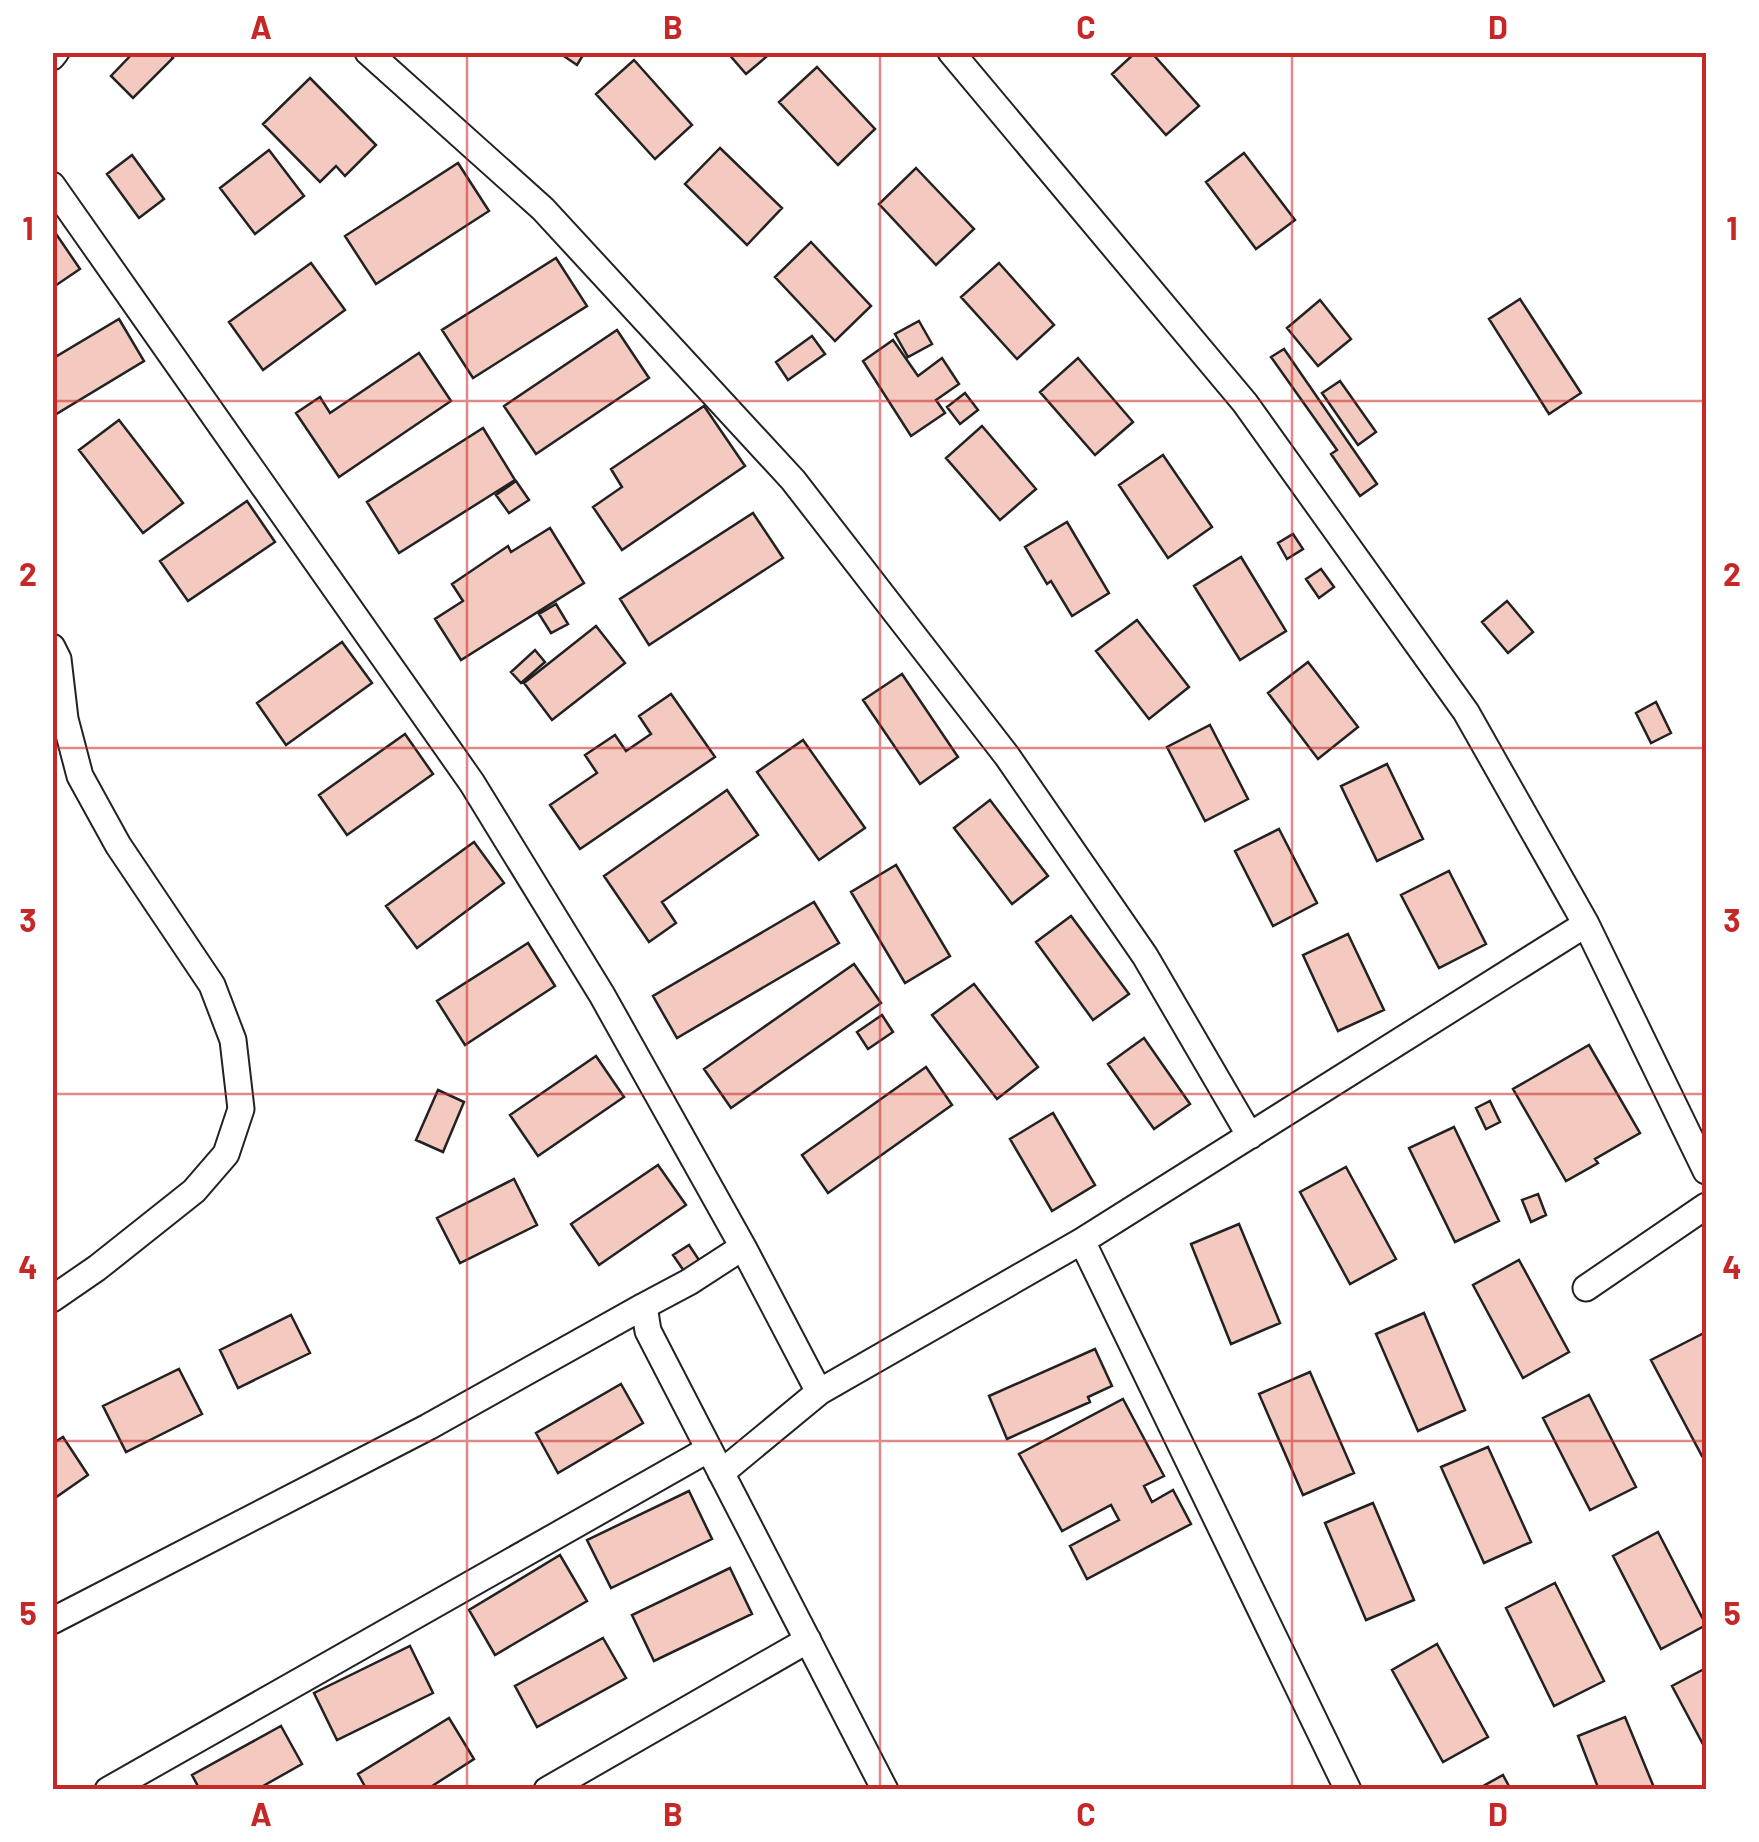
<svg xmlns="http://www.w3.org/2000/svg" width="1759" height="1842" viewBox="0 0 1759 1842" font-family="Barlow,sans-serif">
  <style>
    .building { fill: #f3c9c0; stroke: #222; stroke-width: 2.5 }
    .lines { fill: none; stroke-linecap: round; stroke-linejoin: round }
    .minor-casing { stroke: #222; stroke-width: 29 }
    .minor { stroke: #fff; stroke-width: 25 }
    .grid { fill: none; stroke: #c62828; stroke-width: 2.5; stroke-opacity: 0.55 }
    .neatline { fill: none; stroke: #c62828; stroke-width: 4 }
    .grid-label { font-size: 32px; text-anchor: middle; font-weight: bold; fill: #c62828 }
  </style>
  <rect width="100%" height="100%" fill="#fff"/>
  <!-- building -->
  <path class="building" d="M134,52H168L173,58L133,98L111,76Z
    M558,52H585L577,65Z
    M727,52H772L746,74Z
    M1136,52H1151L1199,106L1166,135L1112,74Z
    M634,60L692,125L655,159L596,94Z
    M817,67L875,129L838,165L779,102Z
    M310,78L376,145L345,176L336,166L320,182L263,124Z
    M720,148L782,208L747,245L685,184Z
    M269,150L304,196L255,234L220,188Z
    M1244,153L1295,220L1256,249L1206,182Z
    M132,155L164,199L139,218L107,174Z
    M458,163L489,211L376,284L345,236Z
    M916,168L974,229L936,265L879,204Z
    M52,228L80,269L52,288Z
    M811,242L871,306L835,341L775,277Z
    M556,258L587,306L473,378L442,330Z
    M311,263L345,310L263,370L229,322Z
    M999,263L1054,325L1017,359L961,297Z
    M1520,299L1581,393L1549,414L1489,319Z
    M1320,300L1351,339L1318,366L1287,328Z
    M119,319L144,361L53,416L52,359Z
    M919,321L932,344L908,357L895,334Z
    M617,330L649,378L536,454L504,406Z
    M812,336L825,354L788,380L776,362Z
    M893,340L918,376L942,358L959,384L936,400L945,413L911,436L863,361Z
    M1284,349L1377,484L1360,496L1331,454L1337,450L1271,357Z
    M419,353L451,401L339,477L296,413L320,397L330,413Z
    M1078,358L1133,422L1095,455L1040,392Z
    M1340,381L1376,432L1358,445L1322,393Z
    M965,393L978,410L960,424L947,407Z
    M704,406L745,466L622,550L593,507L622,487L611,469Z
    M119,420L183,503L143,533L79,450Z
    M982,426L1036,489L1000,520L946,458Z
    M483,428L515,480L399,553L367,502Z
    M1163,455L1212,527L1168,558L1119,485Z
    M516,481L529,500L509,513L496,495Z
    M247,501L275,542L188,601L160,561Z
    M753,513L783,558L649,645L620,599Z
    M1067,522L1109,593L1072,616L1051,581L1047,584L1025,547Z
    M550,528L584,583L461,660L435,619L463,601L452,584L508,546L511,552Z
    M1293,534L1303,549L1287,559L1278,543Z
    M1241,557L1286,631L1240,660L1194,586Z
    M1321,569L1334,587L1319,598L1306,579Z
    M1507,601L1533,632L1508,653L1482,622Z
    M556,604L568,624L551,633L539,614Z
    M1137,620L1189,687L1149,719L1096,651Z
    M596,626L625,663L552,720L524,683Z
    M342,642L372,683L286,745L257,703Z
    M535,650L545,662L521,683L511,672Z
    M1308,662L1358,727L1318,759L1268,693Z
    M902,674L958,757L920,784L863,700Z
    M671,694L715,757L580,849L550,805L597,773L585,755L615,735L626,751L651,734L639,716Z
    M1656,702L1671,733L1651,743L1636,713Z
    M1210,725L1248,799L1205,821L1167,747Z
    M405,734L433,774L347,835L319,795Z
    M803,740L865,828L819,860L757,772Z
    M1387,764L1423,839L1377,861L1341,786Z
    M727,790L758,835L662,902L676,923L649,942L604,876Z
    M990,800L1048,876L1012,904L954,828Z
    M1279,829L1317,903L1273,926L1235,851Z
    M474,842L504,883L417,948L386,906Z
    M896,865L950,956L905,983L851,892Z
    M1449,871L1486,944L1439,968L1401,895Z
    M814,902L839,943L677,1038L653,996Z
    M1071,916L1129,994L1093,1020L1036,942Z
    M1348,934L1384,1010L1338,1031L1303,955Z
    M528,943L555,986L465,1045L437,1001Z
    M854,964L881,1003L731,1108L704,1069Z
    M974,984L1038,1067L997,1099L932,1015Z
    M882,1015L893,1032L868,1049L857,1032Z
    M1144,1038L1190,1104L1154,1129L1108,1064Z
    M1589,1045L1640,1133L1595,1159L1598,1163L1566,1181L1513,1089Z
    M596,1056L624,1097L538,1156L510,1115Z
    M926,1067L952,1105L828,1193L802,1155Z
    M438,1090L464,1102L443,1152L416,1140Z
    M1490,1101L1500,1122L1486,1129L1476,1108Z
    M1053,1113L1095,1185L1052,1211L1010,1139Z
    M1454,1127L1499,1221L1455,1242L1409,1148Z
    M658,1165L686,1205L599,1265L571,1224Z
    M1346,1167L1396,1259L1350,1284L1300,1192Z
    M514,1179L537,1225L460,1263L437,1218Z
    M1538,1194L1546,1215L1531,1222L1522,1200Z
    M1239,1224L1280,1323L1231,1344L1191,1244Z
    M689,1245L701,1263L686,1274L673,1255Z
    M1519,1260L1569,1352L1523,1378L1473,1285Z
    M1424,1313L1465,1410L1418,1431L1376,1334Z
    M291,1315L310,1353L238,1388L220,1350Z
    M1706,1332V1454L1702,1456L1651,1360Z
    M1095,1349L1112,1386L1088,1397L1090,1402L1007,1439L989,1396Z
    M179,1369L202,1414L126,1452L103,1406Z
    M1310,1372L1354,1473L1303,1495L1259,1394Z
    M621,1384L643,1423L558,1473L536,1433Z
    M1589,1395L1636,1487L1590,1510L1543,1418Z
    M1123,1399L1164,1476L1144,1486L1152,1502L1173,1490L1191,1524L1087,1579L1070,1546L1119,1520L1111,1505L1062,1531L1019,1454Z
    M63,1437L88,1475L52,1500V1444Z
    M1488,1447L1531,1542L1484,1563L1441,1467Z
    M689,1491L712,1539L611,1588L587,1540Z
    M1373,1503L1414,1600L1366,1620L1325,1523Z
    M1658,1532L1706,1625L1661,1649L1613,1556Z
    M560,1555L587,1601L495,1655L469,1610Z
    M730,1568L752,1614L654,1661L632,1615Z
    M1555,1583L1604,1681L1554,1706L1506,1608Z
    M603,1638L626,1678L537,1727L515,1686Z
    M1437,1644L1488,1737L1443,1762L1392,1670Z
    M410,1646L433,1693L337,1740L314,1693Z
    M1706,1668V1750L1672,1686Z
    M1625,1717L1655,1790H1599L1578,1736Z
    M449,1718L474,1759L426,1790H367L358,1774Z
    M281,1726L302,1764L256,1790H200L192,1775Z
    M1503,1775L1511,1790H1476Z"/>
  <g class="lines">
    <defs>
      <path id="minor" d="M368,52L543,209L793,480L1007,756L1145,956L1250,1136
        M951,52L1245,403L1466,712L1586,924
        M52,57L56,52
        M52,185L472,783L602,995L743,1247L819,1392
        M52,647L58,659L65,719L80,776L118,845L212,985L233,1040L241,1109L226,1154L194,1191L97,1268L52,1299
        M743,1247L689,1282L644,1306L648,1331L885,1790
        M1586,1288L1706,1206
        M721,1473L819,1392L1082,1241
        M52,1621L428,1427L644,1306
        M108,1790L709,1449
        M547,1790L808,1640
        M1348,1790L1082,1241L1586,924L1706,1171"/>
    </defs>
    <!-- minor casing -->
    <use href="#minor" class="minor-casing"/>
    <!-- minor -->
    <use href="#minor" class="minor"/>
  </g>
  <!-- grid -->
  <path class="grid" d="M467,52V1790M880,52V1790M1292,52V1790M52,401H1706M52,748H1706M52,1094H1706M52,1441H1706"/>
  <!-- border -->
  <rect width="1759" height="1842" fill="none" stroke="#ffffff" stroke-width="110"/>
  <rect x="55" y="55" width="1649" height="1732" class="neatline"/>
  <g class="grid-label">
    <text x="261" y="39">A</text>
    <text x="673" y="39">B</text>
    <text x="1086" y="39">C</text>
    <text x="1498" y="39">D</text>
    <text x="28" y="240">1</text>
    <text x="1732" y="240">1</text>
    <text x="28" y="586">2</text>
    <text x="1732" y="586">2</text>
    <text x="28" y="932">3</text>
    <text x="1732" y="932">3</text>
    <text x="28" y="1279">4</text>
    <text x="1732" y="1279">4</text>
    <text x="28" y="1625">5</text>
    <text x="1732" y="1625">5</text>
    <text x="261" y="1826">A</text>
    <text x="673" y="1826">B</text>
    <text x="1086" y="1826">C</text>
    <text x="1498" y="1826">D</text>
  </g>
</svg>
